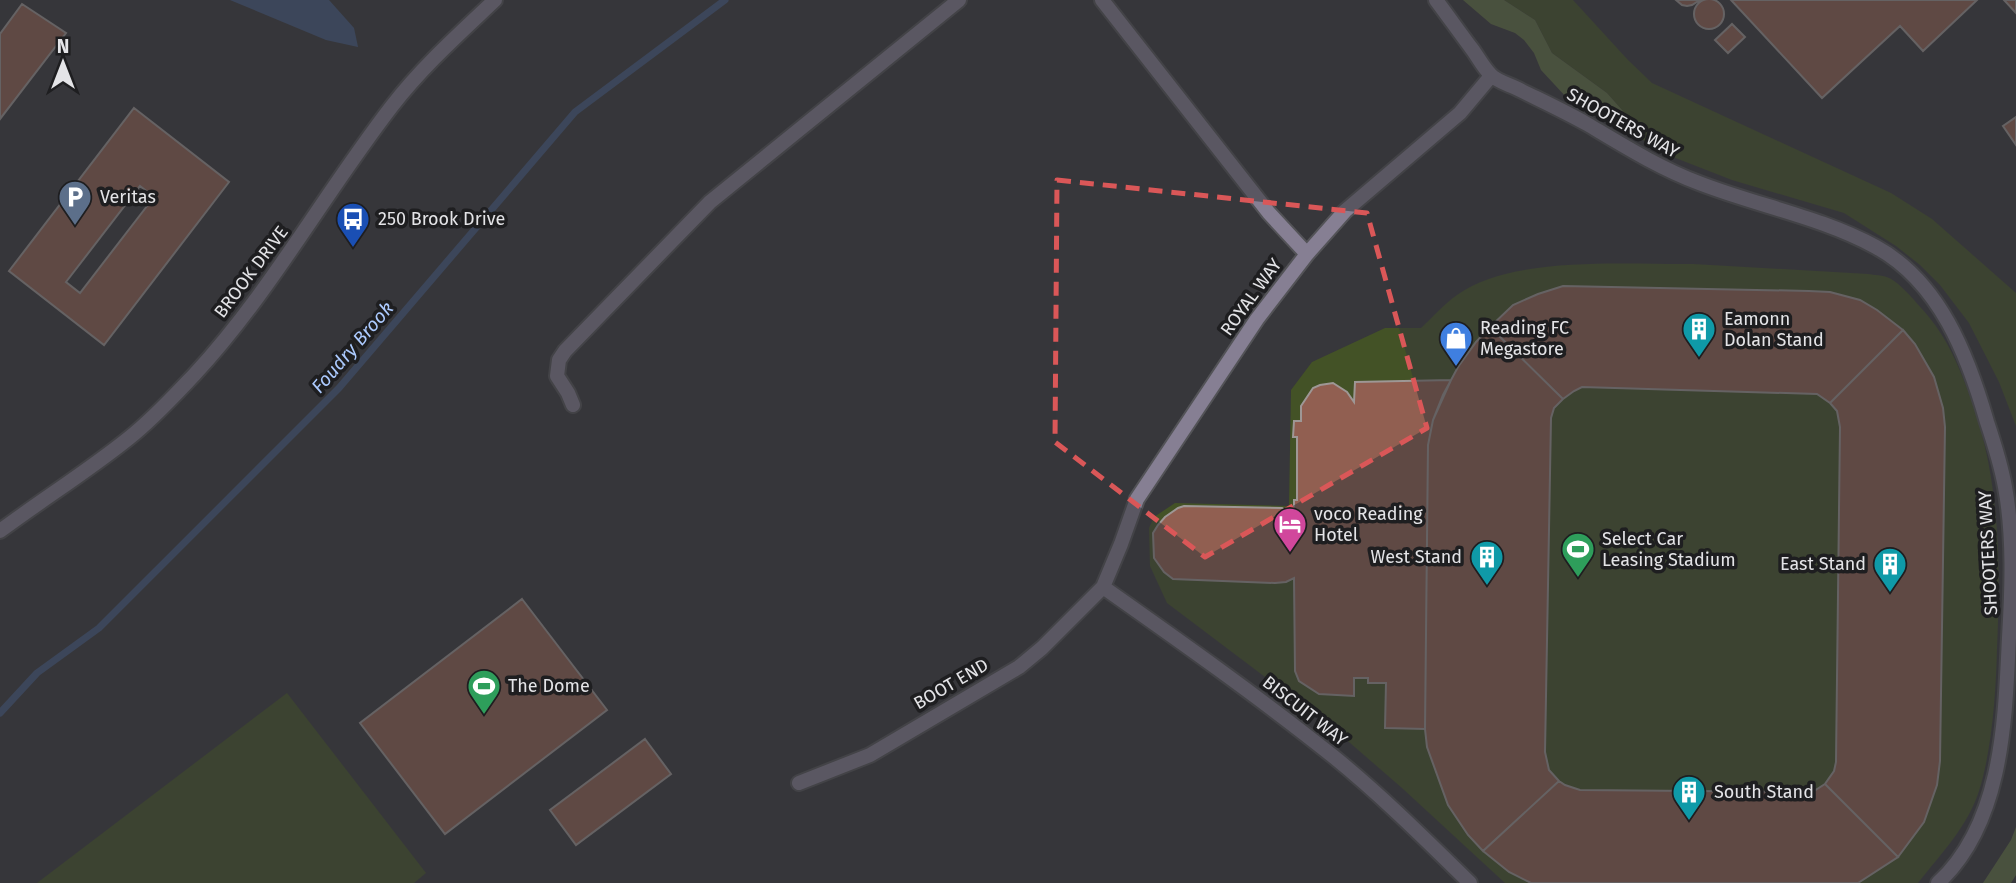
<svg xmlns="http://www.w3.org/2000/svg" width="2016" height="883" viewBox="0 0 2016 883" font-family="'Fira Sans',sans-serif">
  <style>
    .green { fill: #435226 }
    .forest { fill: #617143 }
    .water { fill: #435a82 }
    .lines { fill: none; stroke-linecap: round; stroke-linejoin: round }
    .stream { stroke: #435a82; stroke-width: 7 }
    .building { fill: #915f51; stroke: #9e9795; stroke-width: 2; fill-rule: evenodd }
    .minor-casing { stroke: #535357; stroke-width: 18 }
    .minor { stroke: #867f93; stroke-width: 14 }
    .marked { fill: none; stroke: #da5758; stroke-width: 5; stroke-dasharray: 14 9; stroke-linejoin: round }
    .labels { text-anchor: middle; stroke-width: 7; stroke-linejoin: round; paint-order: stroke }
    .street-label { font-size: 18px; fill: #e4e4e7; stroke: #1e1e20 }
    .poi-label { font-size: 18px; fill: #e4e4e7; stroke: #1e1e20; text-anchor: start }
    .water-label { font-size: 19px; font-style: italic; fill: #accafe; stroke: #1e1e20 }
  </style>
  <rect width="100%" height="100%" fill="#37373b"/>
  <!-- green -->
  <path class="green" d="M1504,0H1573L1628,60L1652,83L1891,193L1932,219L2016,293V426L1999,382L1969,323L1940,285L1920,265L1896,246L1844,213L1732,180L1673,157L1615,124L1623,111L1607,93L1552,53L1535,20Z
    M1693,264L1868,274C1874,275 1883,275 1889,278C1900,283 1915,301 1923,310C1942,331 1953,353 1963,378C2000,465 2001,557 1997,649C1996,692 1992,750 1979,791C1968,826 1940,855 1918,883H1505L1402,788L1334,729L1167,603L1150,566L1149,528L1154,517L1175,503L1289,506L1291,390L1312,362L1385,328H1421C1433,317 1444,304 1457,295C1512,255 1626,265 1693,264Z
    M287,693L426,873L414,883H37Z"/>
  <!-- forest -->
  <path class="forest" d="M1463,0H1504L1535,20L1552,53L1607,93L1623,111L1615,124L1567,98L1541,70L1534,53L1524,40L1515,33L1491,24Z
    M2016,827V875L2011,883H1983L2011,840Z"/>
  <!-- water -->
  <path class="water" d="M230,0H329L354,28L358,47L326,40Z"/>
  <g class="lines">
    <!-- stream -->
    <path class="stream" d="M0,713L37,673L99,628L339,388L575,112L725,0"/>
  </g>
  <!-- building -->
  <path class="building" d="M1694 14a15 15 0 1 1 30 0a15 15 0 1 1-30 0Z
    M1676,0H1700L1692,5L1687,6L1682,5Z
    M1731,0H1977L1923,51L1900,26L1822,98Z
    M2004,0H2016V13Z
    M22,4L66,33L0,119V34Z
    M1732,24L1745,37L1728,53L1715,40Z
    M134,108L229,182L104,345L9,271ZM140,186L154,197L80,293L66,282Z
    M2016,117V145L2003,126Z
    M1563,286L1809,291L1830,292L1860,300L1877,310L1903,330L1830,403L1817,394L1582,387L1574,391L1563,399L1490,327L1513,305L1538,294Z
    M1490,327L1563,399L1554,408L1551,418L1545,752L1549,770L1559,781L1483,851L1468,835L1448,805L1427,747L1425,729L1428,445L1433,420L1443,395L1458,367L1476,342Z
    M1903,330L1915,344L1934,377L1943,408L1945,427L1940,761L1937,785L1924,822L1898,857L1825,784L1834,771L1836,762L1840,427L1837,411L1830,403Z
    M1451,380L1433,420L1428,445L1425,729L1385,728L1386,683H1368V678H1354V696L1319,694L1299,681L1295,671L1294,578L1286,582L1275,583L1173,579L1164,572L1154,558L1153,533L1158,525L1165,517L1178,508L1184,506L1282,508L1294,515V500H1297V437H1293L1294,421H1301V406L1313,388L1320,385L1333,383L1347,392L1354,402L1355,382Z
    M522,599L607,710L445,834L360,723Z
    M645,739L671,774L576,845L550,810Z
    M1559,781L1565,785L1580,790L1804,792L1814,791L1825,784L1898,857L1858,883H1531L1509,872L1483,851Z"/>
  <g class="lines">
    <defs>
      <path id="minor" d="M1102,0L1269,213L1307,254
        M1436,0C1448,16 1460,33 1472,49C1478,57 1483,67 1490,74C1496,81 1508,84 1516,88C1540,100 1564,111 1587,124C1624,146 1659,168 1699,183C1758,206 1821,217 1876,247C1940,282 1968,356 1987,422C1994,443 2001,465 2005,487C2014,536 2012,589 2009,638C2005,720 2003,823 1938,883
        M573,405L568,393L557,376L559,360L565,351L710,202L959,0
        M0,531C43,499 88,471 129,438C152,420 174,396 194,375C270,293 324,194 392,106C422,67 459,34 495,0
        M1103,587C1181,642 1259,697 1334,757C1382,796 1426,840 1470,883
        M799,783L870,755L1019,667L1042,648L1103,587L1121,544L1137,499L1257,319L1307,254L1345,211L1460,113L1491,76"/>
    </defs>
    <!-- minor casing -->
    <use href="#minor" class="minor-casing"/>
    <!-- minor -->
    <use href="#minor" class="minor"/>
  </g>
  <!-- marked area -->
  <path d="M0 0H2016V883H0ZM1057,180L1367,213L1427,428L1205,557L1055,442Z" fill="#37373b" fill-opacity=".55" fill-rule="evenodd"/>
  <path class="marked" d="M1057,180L1367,213L1427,428L1205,557L1055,442Z"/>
  <!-- icons -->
  <defs>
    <symbol id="parking-pin" viewBox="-11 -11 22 30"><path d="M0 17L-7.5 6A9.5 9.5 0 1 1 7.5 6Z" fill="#5c6f8a" stroke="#1e1e20"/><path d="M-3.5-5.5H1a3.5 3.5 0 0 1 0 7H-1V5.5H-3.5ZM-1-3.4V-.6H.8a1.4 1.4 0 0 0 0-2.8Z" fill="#fff"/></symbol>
    <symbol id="bus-pin" viewBox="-11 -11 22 30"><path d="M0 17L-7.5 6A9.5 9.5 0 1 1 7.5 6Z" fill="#1a4fb4" stroke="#1e1e20"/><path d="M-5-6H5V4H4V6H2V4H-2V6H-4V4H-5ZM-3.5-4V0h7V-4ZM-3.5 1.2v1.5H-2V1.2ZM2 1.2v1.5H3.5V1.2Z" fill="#fff"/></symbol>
    <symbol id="building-pin" viewBox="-11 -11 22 30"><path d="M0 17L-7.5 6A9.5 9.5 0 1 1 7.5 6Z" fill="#0f9aa8" stroke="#1e1e20"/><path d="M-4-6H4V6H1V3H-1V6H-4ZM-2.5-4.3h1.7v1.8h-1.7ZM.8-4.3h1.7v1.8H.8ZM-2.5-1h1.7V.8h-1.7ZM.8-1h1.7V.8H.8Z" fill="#fff"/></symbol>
    <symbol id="shop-pin" viewBox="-11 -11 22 30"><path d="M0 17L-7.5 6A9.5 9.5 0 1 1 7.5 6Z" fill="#3f7fe0" stroke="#1e1e20"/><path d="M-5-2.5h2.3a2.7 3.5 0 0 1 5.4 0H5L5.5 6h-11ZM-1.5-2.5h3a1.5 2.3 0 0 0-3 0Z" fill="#fff"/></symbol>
    <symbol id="hotel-pin" viewBox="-11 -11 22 30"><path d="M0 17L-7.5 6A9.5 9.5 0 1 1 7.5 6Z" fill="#d1479c" stroke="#1e1e20"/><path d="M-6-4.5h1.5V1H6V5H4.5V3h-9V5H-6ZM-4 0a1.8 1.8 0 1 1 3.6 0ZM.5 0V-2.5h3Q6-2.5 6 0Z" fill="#fff"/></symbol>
    <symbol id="stadium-pin" viewBox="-11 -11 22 30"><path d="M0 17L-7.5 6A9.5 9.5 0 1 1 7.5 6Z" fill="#2e9e5b" stroke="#1e1e20"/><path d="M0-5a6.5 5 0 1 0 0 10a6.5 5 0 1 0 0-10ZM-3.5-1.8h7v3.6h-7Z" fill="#fff"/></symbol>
  </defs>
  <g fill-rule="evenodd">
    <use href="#parking-pin" x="56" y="178" width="38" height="52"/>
    <use href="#bus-pin" x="334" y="200" width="38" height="52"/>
    <use href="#building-pin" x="1680" y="310" width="38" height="52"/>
    <use href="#shop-pin" x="1437" y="319" width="38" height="52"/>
    <use href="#hotel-pin" x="1271" y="505" width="38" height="52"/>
    <use href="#stadium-pin" x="1559" y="530" width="38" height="52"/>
    <use href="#building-pin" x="1468" y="538" width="38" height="52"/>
    <use href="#building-pin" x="1871" y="545" width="38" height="52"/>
    <use href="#stadium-pin" x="465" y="667" width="38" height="52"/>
    <use href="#building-pin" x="1670" y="773" width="38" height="52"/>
  </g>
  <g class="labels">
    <!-- street labels -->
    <g class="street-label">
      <text transform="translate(1623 123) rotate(29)" y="6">SHOOTERS WAY</text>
      <text transform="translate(251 272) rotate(-53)" y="6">BROOK DRIVE</text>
      <text transform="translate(1251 297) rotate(-54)" y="6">ROYAL WAY</text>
      <text transform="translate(1988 553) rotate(-93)" y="6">SHOOTERS WAY</text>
      <text transform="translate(951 684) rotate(-30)" y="6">BOOT END</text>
      <text transform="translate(1305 711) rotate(38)" y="6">BISCUIT WAY</text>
    </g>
    <!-- poi labels -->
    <g class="poi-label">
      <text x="100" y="203">Veritas</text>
      <text x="378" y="225">250 Brook Drive</text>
      <text x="1724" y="325">Eamonn<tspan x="1724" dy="21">Dolan Stand</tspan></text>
      <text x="1480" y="334">Reading FC<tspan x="1480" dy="21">Megastore</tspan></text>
      <text x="1314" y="520">voco Reading<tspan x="1314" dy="21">Hotel</tspan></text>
      <text x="1602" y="545">Select Car<tspan x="1602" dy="21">Leasing Stadium</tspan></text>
      <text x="1462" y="563" text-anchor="end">West Stand</text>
      <text x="1866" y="570" text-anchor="end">East Stand</text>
      <text x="508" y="692">The Dome</text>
      <text x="1714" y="798">South Stand</text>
    </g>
    <!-- water labels -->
    <g class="water-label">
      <text transform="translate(352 347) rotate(-49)" y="7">Foudry Brook</text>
    </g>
  </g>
  <!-- north arrow -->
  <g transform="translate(63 63)" stroke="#1e1e20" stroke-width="5" paint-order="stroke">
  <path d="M0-5L12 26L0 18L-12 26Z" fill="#e4e4e7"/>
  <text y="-10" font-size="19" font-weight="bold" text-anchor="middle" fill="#e4e4e7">N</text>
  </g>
</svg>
